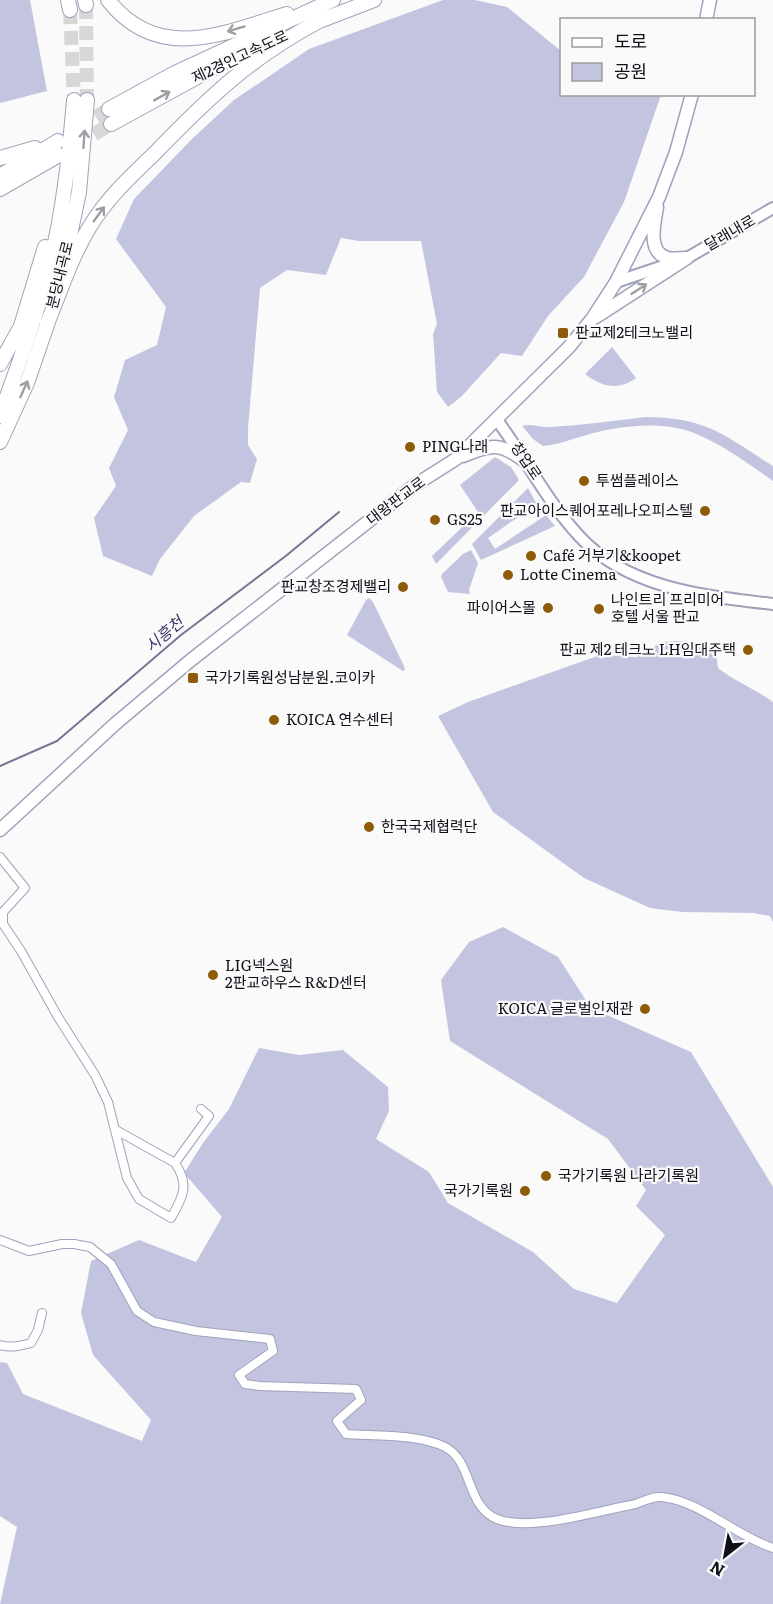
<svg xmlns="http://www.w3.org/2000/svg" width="773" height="1604" viewBox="0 0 773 1604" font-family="Literata,'Noto Sans KR',serif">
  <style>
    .green { fill: #c3c5e0 }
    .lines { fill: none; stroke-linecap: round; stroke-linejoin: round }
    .stream { stroke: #747693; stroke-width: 2 }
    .highway-tunnel { stroke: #d7d7d8; stroke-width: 14; stroke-dasharray: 14 7; stroke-linecap: butt }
    .street-casing { stroke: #a0a2bc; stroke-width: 10 }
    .secondary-casing { stroke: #a0a2bc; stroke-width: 14 }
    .primary-casing { stroke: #a0a2bc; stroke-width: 15 }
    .highway-casing { stroke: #a0a2bc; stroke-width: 16 }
    .street { stroke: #fff; stroke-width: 8 }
    .secondary { stroke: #fff; stroke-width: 10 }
    .primary { stroke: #fff; stroke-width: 12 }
    .highway { stroke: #fff; stroke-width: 14 }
    .oneway { stroke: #9f9fa3 }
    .poi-dot { fill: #8e5c09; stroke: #fafafa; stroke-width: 2 }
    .labels { text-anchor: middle; stroke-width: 4.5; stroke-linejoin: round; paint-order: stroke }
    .street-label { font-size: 15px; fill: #0f0f19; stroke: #fafafa }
    .poi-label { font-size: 15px; fill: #0f0f19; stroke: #fafafa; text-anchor: start }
    .water-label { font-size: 16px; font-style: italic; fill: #3a396b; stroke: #fafafa }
  </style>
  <rect width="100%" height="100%" fill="#fafafa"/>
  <!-- green -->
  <path class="green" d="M0,0H30L47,91L0,103Z
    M443,0H475L507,7L561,51L562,94L661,95L624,202L584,277L548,316L522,356L501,353L461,397L448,407L437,392L433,334L437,324L421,241H359L341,238L326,275L287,270L260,288L248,428V445L257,459L250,483L241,482L194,516L160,559L152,576L103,556L94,518L116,486L109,468L128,430L114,397L125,360L157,345L166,307L116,239L134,199L192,139L234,100L309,49Z
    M612,347L636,378C618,391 602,387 585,374Z
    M645,417C706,417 724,435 773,466V481C749,464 722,444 694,433C665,422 631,425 602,431C582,435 563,444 543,446L533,439L522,426C531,423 540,428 550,427C582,425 613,421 645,417Z
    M495,457L511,467L519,480L436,564L432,556L478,512L460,485Z
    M528,488L537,504L488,538L495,549L546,515L555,526L481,560L472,544Z
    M471,550L478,563L469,590L470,594L448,592L441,577L442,574L463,554Z
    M369,598L373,602L404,666L405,670L403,671L347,635L366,600Z
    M676,641L703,644L716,654L718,668C736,682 755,689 773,702V922L770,916L754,913L682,912L650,908L584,878L493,812L438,716L468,702L600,655L637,657L662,642Z
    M503,927L558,957L591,1008L691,1052L773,1187V1604H0L17,1527L0,1516V1362L7,1363L23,1394L142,1441L151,1420L93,1355L81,1313L91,1261L139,1240L196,1262L222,1217L184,1173L203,1143L229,1109L259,1048L299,1055L343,1050L388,1087L389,1111L376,1139L429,1172L448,1203L533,1252L574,1289L617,1303L665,1235L636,1206L646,1190L608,1139L450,1041L441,980L469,942Z"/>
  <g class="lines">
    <!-- stream -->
    <path class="stream" d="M0,766L57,741L181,635L287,555L339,512"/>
    <!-- highway-tunnel -->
    <path class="highway-tunnel" d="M86,5L87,100
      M70,10L74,100
      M78,128L109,109
      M76,145L111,124"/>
    <defs>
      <path id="street" d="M0,857L25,888L3,912V924L21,951L58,1017L95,1075L108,1102L127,1178L139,1199L171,1218C183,1197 190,1185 175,1163L209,1116L201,1109
        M116,1130L175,1163
        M0,1240L29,1251L62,1244H74L90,1247L111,1264L137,1311L154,1322L196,1331L270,1339L273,1351L239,1375L245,1384L259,1386L356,1389L361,1400L337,1421L346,1434C376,1436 419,1434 445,1447C473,1461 466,1507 497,1519C531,1532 596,1511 631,1505C642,1503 650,1496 662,1497C700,1501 736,1536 773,1548
        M0,1345C11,1348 20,1346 31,1343L38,1330L42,1313"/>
      <path id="secondary" d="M616,282L687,258L773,208
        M497,420C525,458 547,501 579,536C628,589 705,596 773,604"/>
      <path id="primary" d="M706,20L710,0
        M657,207C655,221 647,250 665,257C671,260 679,258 685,258
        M596,317L687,258
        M463,456C492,444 500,442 526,462
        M0,830L115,724L191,660L415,485L456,459L569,347L592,319L616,282L659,197L676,152L692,94"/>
      <path id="highway" d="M68,0L70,10
        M85,0L86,5
        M108,0C158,64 224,33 287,14
        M314,23L374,0
        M109,109L175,73L333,0
        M111,124L230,59L271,41
        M0,158L35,148
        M0,176L58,141
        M0,189L59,155
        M63,269L79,192L87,100
        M47,324C60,292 71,258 89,228C106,199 131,176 155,153C208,98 252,56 321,20
        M0,364L21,326L45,247
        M0,416C17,368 35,321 48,272C63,216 69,158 74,100
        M0,442L27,383L50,316"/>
    </defs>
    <!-- street casing -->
    <use href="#street" class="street-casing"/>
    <!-- secondary casing -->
    <use href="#secondary" class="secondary-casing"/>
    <!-- primary casing -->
    <use href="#primary" class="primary-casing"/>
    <!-- highway casing -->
    <use href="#highway" class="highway-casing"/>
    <!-- street -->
    <use href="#street" class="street"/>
    <!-- secondary -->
    <use href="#secondary" class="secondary"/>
    <!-- primary -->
    <use href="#primary" class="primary"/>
    <!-- highway -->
    <use href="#highway" class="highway"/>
  </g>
  <!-- one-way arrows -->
  <defs><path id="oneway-shaft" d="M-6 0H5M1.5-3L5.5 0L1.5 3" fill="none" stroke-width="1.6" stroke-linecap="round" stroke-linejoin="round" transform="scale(1.5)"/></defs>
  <g class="oneway">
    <use href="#oneway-shaft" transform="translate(236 29) rotate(163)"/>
    <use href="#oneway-shaft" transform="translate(162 96) rotate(-29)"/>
    <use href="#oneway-shaft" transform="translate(84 139) rotate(-86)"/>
    <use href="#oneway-shaft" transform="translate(99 214) rotate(-54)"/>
    <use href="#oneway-shaft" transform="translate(639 289) rotate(-33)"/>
    <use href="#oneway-shaft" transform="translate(24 389) rotate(-66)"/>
  </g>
  <!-- markers -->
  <g class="poi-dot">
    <rect x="557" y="327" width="12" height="12" rx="3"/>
    <circle cx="410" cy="447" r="6"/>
    <circle cx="584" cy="481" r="6"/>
    <circle cx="705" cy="511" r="6"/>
    <circle cx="435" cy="520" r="6"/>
    <circle cx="531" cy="556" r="6"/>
    <circle cx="508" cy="575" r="6"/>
    <circle cx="403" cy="587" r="6"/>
    <circle cx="548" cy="608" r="6"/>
    <circle cx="599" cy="609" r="6"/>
    <circle cx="748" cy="650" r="6"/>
    <rect x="187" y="672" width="12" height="12" rx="3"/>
    <circle cx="274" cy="720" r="6"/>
    <circle cx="369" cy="827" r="6"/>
    <circle cx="213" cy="975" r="6"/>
    <circle cx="645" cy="1009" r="6"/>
    <circle cx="546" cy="1176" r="6"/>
    <circle cx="525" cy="1191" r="6"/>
  </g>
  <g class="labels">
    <!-- street labels -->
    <g class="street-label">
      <text transform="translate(240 57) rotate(-25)" y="5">제2경인고속도로</text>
      <text transform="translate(730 233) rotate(-30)" y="5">달래내로</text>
      <text transform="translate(60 275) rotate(-76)" y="5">분당내곡로</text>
      <text transform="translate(526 461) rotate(56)" y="5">창업로</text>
      <text transform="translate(396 501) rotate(-37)" y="5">대왕판교로</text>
    </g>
    <!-- poi labels -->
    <g class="poi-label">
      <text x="575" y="338">판교제2테크노밸리</text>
      <text x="422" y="452">PING나래</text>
      <text x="596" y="486">투썸플레이스</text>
      <text x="693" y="516" text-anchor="end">판교아이스퀘어포레나오피스텔</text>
      <text x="447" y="525">GS25</text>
      <text x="543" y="561">Café 거부기&amp;koopet</text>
      <text x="520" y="580">Lotte Cinema</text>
      <text x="391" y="592" text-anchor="end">판교창조경제밸리</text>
      <text x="611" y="605">나인트리 프리미어<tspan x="611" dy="17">호텔 서울 판교</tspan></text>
      <text x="536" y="613" text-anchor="end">파이어스몰</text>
      <text x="736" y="655" text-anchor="end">판교 제2 테크노 LH임대주택</text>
      <text x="205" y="683">국가기록원성남분원.코이카</text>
      <text x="286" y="725">KOICA 연수센터</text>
      <text x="381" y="832">한국국제협력단</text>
      <text x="225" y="971">LIG넥스원<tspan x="225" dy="17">2판교하우스 R&amp;D센터</tspan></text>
      <text x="633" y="1014" text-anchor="end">KOICA 글로벌인재관</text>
      <text x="558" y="1181">국가기록원 나라기록원</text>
      <text x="513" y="1196" text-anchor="end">국가기록원</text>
    </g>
    <!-- water labels -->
    <g class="water-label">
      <text transform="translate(164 634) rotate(-40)" y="6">시흥천</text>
    </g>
  </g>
  <!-- legend -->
  <rect x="560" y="18" width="195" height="78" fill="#fafafa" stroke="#9c9ca0" stroke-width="1.5"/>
  <rect x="572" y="38" width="30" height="9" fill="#ffffff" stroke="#9c9ca0" stroke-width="1.5"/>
  <text x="614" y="48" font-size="18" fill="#0f0f19">도로</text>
  <rect x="572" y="63" width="30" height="18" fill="#c3c5e0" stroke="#9c9ca0" stroke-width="1.5"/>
  <text x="614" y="78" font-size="18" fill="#0f0f19">공원</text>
  <!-- north arrow -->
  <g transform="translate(725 1556) rotate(211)" stroke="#fafafa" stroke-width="4.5" paint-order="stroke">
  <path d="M0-4.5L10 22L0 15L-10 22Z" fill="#0f0f19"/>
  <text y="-9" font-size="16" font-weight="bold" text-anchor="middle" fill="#0f0f19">N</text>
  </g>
</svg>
